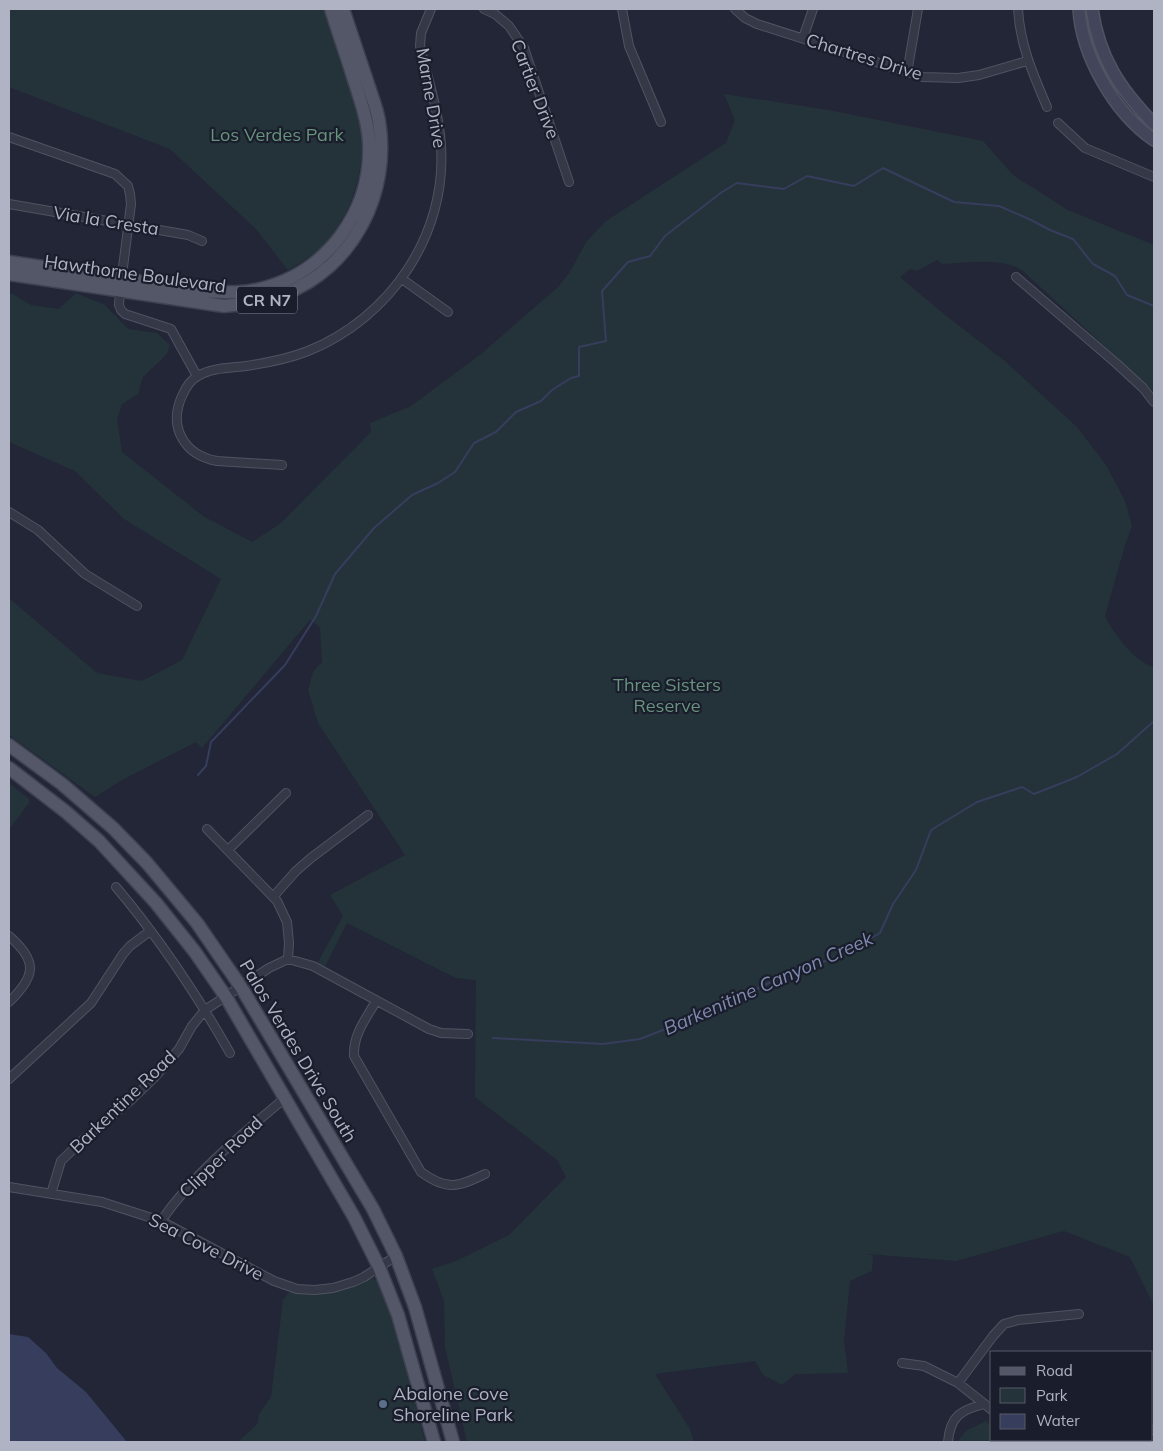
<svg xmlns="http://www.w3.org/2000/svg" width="1163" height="1451" viewBox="0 0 1163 1451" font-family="Mulish,sans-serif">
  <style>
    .green { fill: #243339 }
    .water { fill: #363d5d }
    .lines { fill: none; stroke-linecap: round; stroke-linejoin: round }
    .stream { stroke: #363d5d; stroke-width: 2 }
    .minor-casing { stroke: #4f5362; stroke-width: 10 }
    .secondary-casing { stroke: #4f5362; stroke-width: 14 }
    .primary-casing { stroke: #3e4151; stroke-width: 15 }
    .minor { stroke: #353847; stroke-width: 8 }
    .secondary { stroke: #43465a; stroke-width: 11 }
    .primary { stroke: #535767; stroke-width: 12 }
    .service-dot { fill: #5c6f8a; stroke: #1a1e2c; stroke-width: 2 }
    .labels { text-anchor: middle; stroke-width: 4.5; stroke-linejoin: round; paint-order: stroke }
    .shield { fill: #1a1e2c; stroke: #828696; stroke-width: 1 }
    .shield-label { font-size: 16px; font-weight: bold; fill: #afb3c4 }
    .street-label { font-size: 18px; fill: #afb3c4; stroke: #1a1e2c }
    .park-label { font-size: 18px; fill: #68937c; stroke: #1a1e2c }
    .poi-label { font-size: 18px; fill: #afb3c4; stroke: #1a1e2c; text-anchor: start }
    .water-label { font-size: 19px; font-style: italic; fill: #808aaf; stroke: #1a1e2c }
  </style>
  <rect width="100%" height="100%" fill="#222637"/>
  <!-- green -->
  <path class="green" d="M9,9H324C333,34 341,59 349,85C353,96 358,107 360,118C367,164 355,212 322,246C313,256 300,263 288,270L256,229L170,149L9,87Z
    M724,94L828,110L983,141L1013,175L1068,210L1154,245V392L1022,270C1001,257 966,263 942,264L937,260L917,271L910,269L900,277L940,311L1006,362L1077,427L1106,465L1125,501L1132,526L1125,545L1105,616C1114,634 1133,661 1154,667V1306L1130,1257L1064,1231L956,1261L868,1254V1255H873L872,1271L850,1281L844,1340L848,1373L795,1374L782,1385L763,1375L755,1361L655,1374L690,1429L694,1442H467L445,1347L444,1301L432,1269L456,1261L509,1235L566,1177L557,1160L475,1097L476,980L456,978L347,923L324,968L317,964L343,916L330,895L405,855L318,723L308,690L313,672L322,662L320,627L310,620L202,748L196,742L122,780L95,797L9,735V598L97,673L142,681L182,660L221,579L124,519L75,471L9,442V292L31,305L59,309L76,293L105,305L128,329L157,333L170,345L167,354L143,377L138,394L122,404L117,419L122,452L203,516L252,542L281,523L371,432L370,423L411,406L481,354L558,287L570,272L586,242L606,221L726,143L735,120Z
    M9,783L29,799V803L11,827H9Z
    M372,1278L379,1281L395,1325L425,1442H238L258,1423L259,1414L271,1397L283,1300L290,1291C320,1299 345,1289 372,1278Z
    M986,1421L992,1427V1440H998V1442H957L966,1431Z"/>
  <!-- water -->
  <path class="water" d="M9,1334L28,1337L46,1353L57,1368L86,1392L127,1442H9Z"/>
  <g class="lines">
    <!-- stream -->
    <path class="stream" d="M198,775L206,766L211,742L285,665L316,616L335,574L374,528L412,495L438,483L455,472L474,443L496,432L516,412L541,401L552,390L571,378L579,376V347L606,341L602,291L628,262L650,256L665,236L722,192L737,183L784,189L807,176L854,186L883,168L954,202L999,206L1029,219L1050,230L1073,239L1093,264L1115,276L1127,295L1154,306
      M493,1038L603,1044L640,1039L699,1016L771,982L841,955L880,933L893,904L916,870L931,830L977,802L1022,787L1034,794L1077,777L1117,754L1154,721"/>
    <defs>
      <path id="minor" d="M484,9L495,14L509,26L524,48L569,182
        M622,9L629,46L661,122
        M735,9L745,18L757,24L923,77L958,78L979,75L1027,61
        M1018,9C1020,45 1033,74 1047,107
        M803,38L813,9
        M907,73L918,9
        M1058,123L1085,148L1154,177
        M9,137L115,174L128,186L130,194L131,204L120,291L119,305L121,310L125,314L171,329L197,376
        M9,204L188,235L202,241
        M1016,277L1117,364L1143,388L1154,402
        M402,279L448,312
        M282,465L217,461C184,455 168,427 182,396C185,389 190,380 198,376C211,368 230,368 246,366C266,363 288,359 308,351C390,318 447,235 441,146C439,112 428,79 420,46L421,33L431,9
        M9,512L38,530L85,574L137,606
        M207,829L277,901L287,922L289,943L288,959
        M228,850L286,793
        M116,887C159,938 197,995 230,1053
        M273,897L296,871L311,858L368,815
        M9,936C38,961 36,976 9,1002
        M376,1001C366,1019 353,1034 354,1056L421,1172C447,1191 458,1187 485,1174
        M9,1079L91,1003L123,954L130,946L150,931
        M9,1187L102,1202L161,1221L274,1281L297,1289L315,1290L333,1288L353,1282L364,1277L396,1256
        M51,1194L61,1161L86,1137L130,1101L154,1078L179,1049L192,1026L205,1010L269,968L288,959L313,966L429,1029L441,1033L468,1034
        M161,1221C194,1173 241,1135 285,1098
        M902,1363L924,1366L958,1383L992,1410
        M958,1383L993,1336L1004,1324L1018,1320L1079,1314
        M1152,1430H1154
        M1031,1440L1035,1442
        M948,1442C950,1416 961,1410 984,1404
        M1075,1442L1078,1440"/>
      <path id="secondary" d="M1079,9C1082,57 1115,113 1154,140
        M1092,9C1099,58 1120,89 1154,124"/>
      <path id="primary" d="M9,262L204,291C223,292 242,294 260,289C327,273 372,211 369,143C368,121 360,99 353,77C346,54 338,32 331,9
        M9,274L224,306C245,304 265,302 284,294C353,268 391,193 379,121C377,108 371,94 367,81C359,57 351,33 343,9
        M9,745L62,784L113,828L147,863L197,923L241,987L373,1209L396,1256L415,1307L453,1442
        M9,768L66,812L99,841L156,903L195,952L226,997L354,1217L379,1267L398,1315L434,1442"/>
    </defs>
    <!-- minor casing -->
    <use href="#minor" class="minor-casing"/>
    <!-- secondary casing -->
    <use href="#secondary" class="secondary-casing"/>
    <!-- primary casing -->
    <use href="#primary" class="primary-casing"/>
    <!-- minor -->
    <use href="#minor" class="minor"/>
    <!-- secondary -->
    <use href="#secondary" class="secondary"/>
    <!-- primary -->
    <use href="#primary" class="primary"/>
  </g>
  <!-- markers -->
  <circle class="service-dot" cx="383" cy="1404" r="5"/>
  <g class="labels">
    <!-- shield labels -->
    <rect class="shield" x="237" y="286.5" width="60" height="27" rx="4"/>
    <g class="shield-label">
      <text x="267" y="306">CR N7</text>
    </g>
    <!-- street labels -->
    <g class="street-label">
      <text transform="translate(864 57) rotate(17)" y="6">Chartres Drive</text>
      <text transform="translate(535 89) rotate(69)" y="6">Cartier Drive</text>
      <text transform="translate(431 98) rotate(80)" y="6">Marne Drive</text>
      <text transform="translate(106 221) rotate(9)" y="6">Via la Cresta</text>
      <text transform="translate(135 274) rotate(8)" y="6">Hawthorne Boulevard</text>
      <text transform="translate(298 1051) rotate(59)" y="6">Palos Verdes Drive South</text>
      <text transform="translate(123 1102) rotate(-44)" y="6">Barkentine Road</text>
      <text transform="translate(221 1157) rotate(-44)" y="6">Clipper Road</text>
      <text transform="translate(206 1247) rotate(27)" y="6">Sea Cove Drive</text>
    </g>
    <!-- park labels -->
    <g class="park-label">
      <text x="277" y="141">Los Verdes Park</text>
      <text x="667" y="691">Three Sisters<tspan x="667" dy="21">Reserve</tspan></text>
    </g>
    <!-- poi labels -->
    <g class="poi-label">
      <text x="393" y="1400">Abalone Cove<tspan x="393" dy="21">Shoreline Park</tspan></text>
    </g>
    <!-- water labels -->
    <g class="water-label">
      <text transform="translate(768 983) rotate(-24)" y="7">Barkenitine Canyon Creek</text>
    </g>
  </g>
  <!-- border -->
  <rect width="1163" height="1451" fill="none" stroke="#afb3c4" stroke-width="20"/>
  <!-- legend -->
  <rect x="990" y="1351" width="162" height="90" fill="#1a1e2c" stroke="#565a69"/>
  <rect x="1000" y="1367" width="25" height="8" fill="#535767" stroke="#565a69"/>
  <text x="1036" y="1376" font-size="15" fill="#afb3c4">Road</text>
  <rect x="1000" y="1388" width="25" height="15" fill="#243339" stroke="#565a69"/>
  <text x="1036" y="1401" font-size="15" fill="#afb3c4">Park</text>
  <rect x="1000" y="1414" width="25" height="15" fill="#363d5d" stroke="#565a69"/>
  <text x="1036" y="1426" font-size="15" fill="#afb3c4">Water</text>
</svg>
